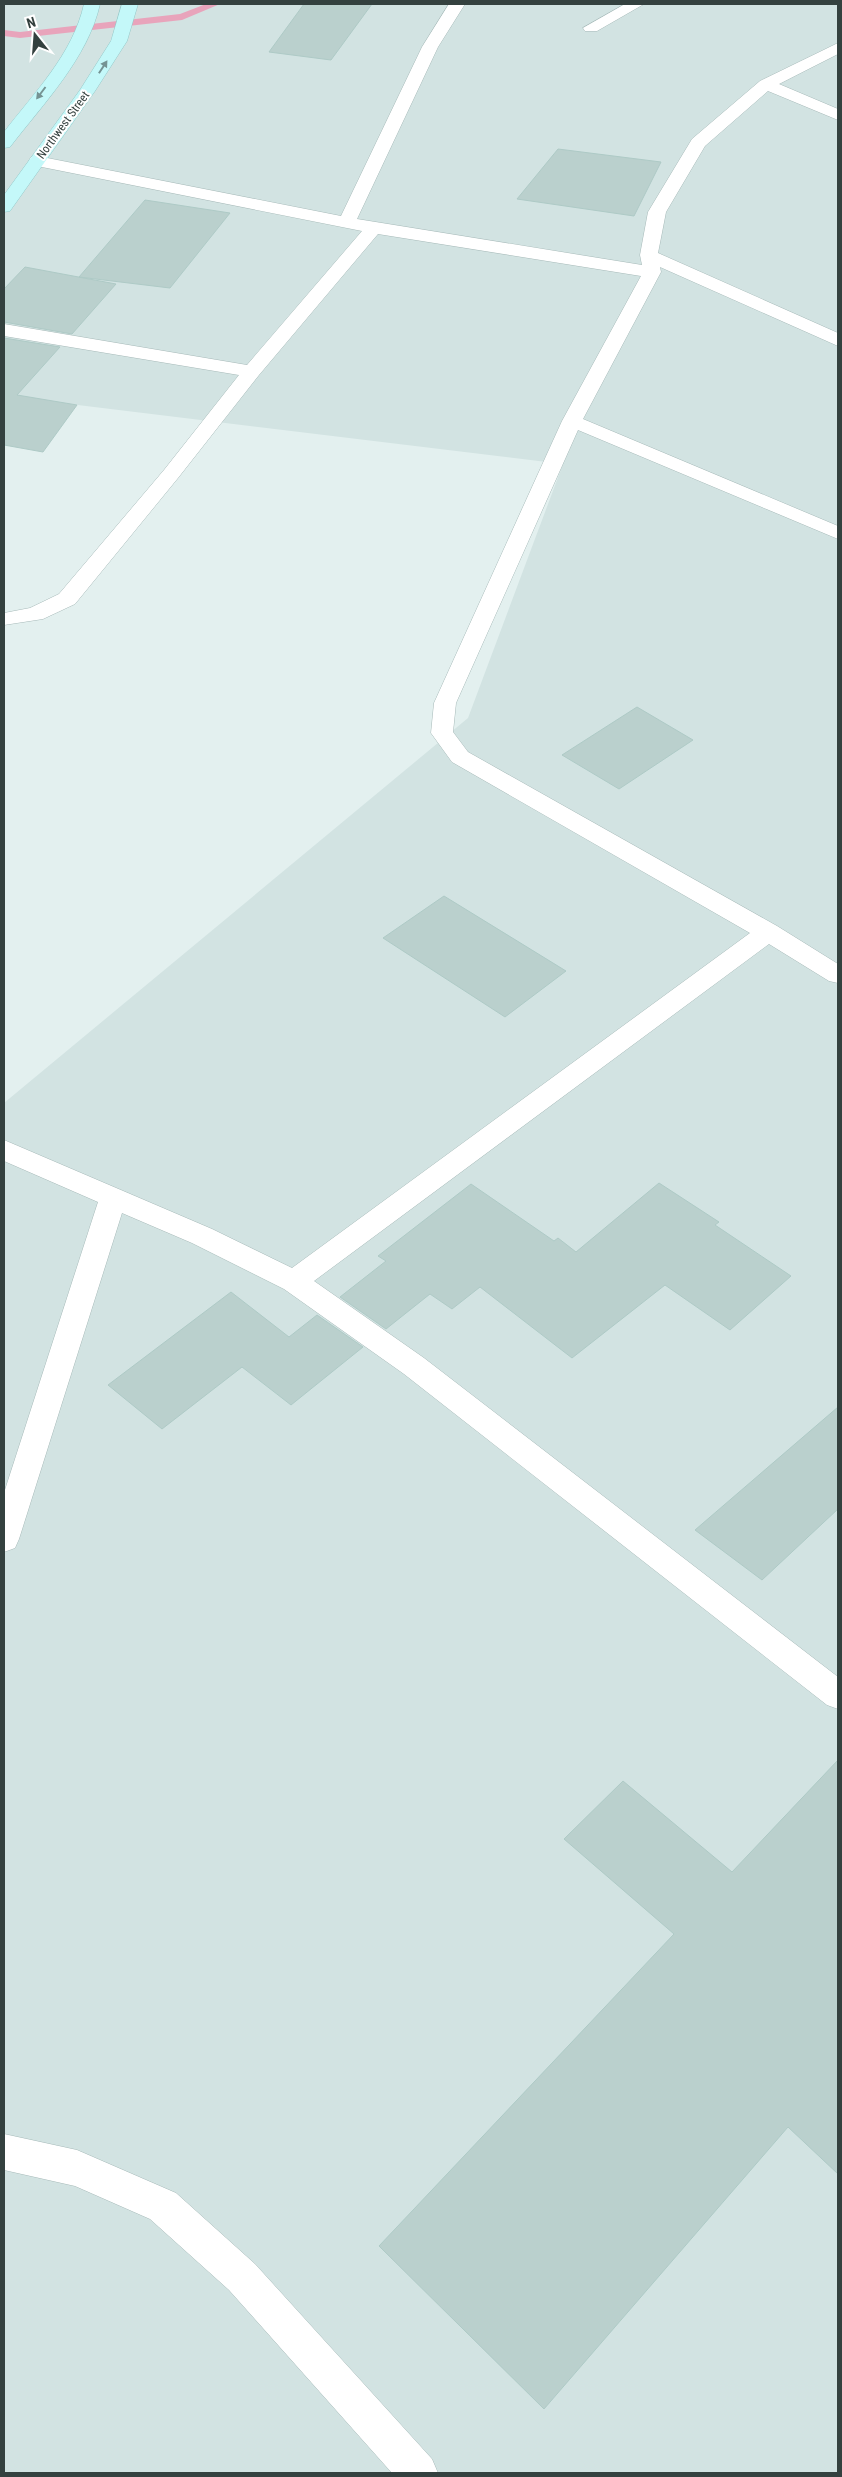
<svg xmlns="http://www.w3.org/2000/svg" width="842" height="2477" viewBox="0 0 842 2477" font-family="'Roboto Condensed',sans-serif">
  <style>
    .residential { fill: #d2e3e2 }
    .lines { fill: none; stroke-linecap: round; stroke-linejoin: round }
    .stream { fill: #e8a4bb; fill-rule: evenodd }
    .building { fill: #bad0cd; stroke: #aecac6 }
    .minor-casing { stroke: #a7bab9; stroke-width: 1 }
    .secondary-casing { stroke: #94c9c9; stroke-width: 1 }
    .minor { fill: #fff; fill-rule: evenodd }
    .secondary { fill: #c4f8f9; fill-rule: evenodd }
    .oneway { fill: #759393 }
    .labels { text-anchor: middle; stroke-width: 4; stroke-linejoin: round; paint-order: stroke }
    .far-street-label { font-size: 12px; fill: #34413f; stroke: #fff }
  </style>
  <rect width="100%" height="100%" fill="#e3f0ef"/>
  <!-- residential -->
  <path class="residential" d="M4,4H838V2473H4V1103L468,718L563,464L4,396Z"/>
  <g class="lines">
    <!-- stream -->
    <path class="stream" d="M206,4H220L182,20L20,38L4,36V30L20,32L180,14Z"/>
  </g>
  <!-- building -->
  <path class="building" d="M304,4H372L331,60L269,52Z
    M558,149L661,162L634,216L517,199Z
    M145,200L230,213L170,288L79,277Z
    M25,267L116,284L72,334L4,322V289Z
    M4,338L60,347L17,395L77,405L43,452L4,445Z
    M637,707L693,740L619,789L562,755Z
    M444,896L566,971L505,1017L383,938Z
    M659,1183L719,1222L715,1225L791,1276L730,1330L665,1285L572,1358L480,1287L452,1309L430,1294L386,1329L340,1297L386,1261L378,1256L471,1184L554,1241L558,1238L576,1252Z
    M231,1292L289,1337L317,1315L363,1347L291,1405L242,1367L162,1429L108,1385Z
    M838,1407V1509L762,1580L695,1530Z
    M838,1760V2174L788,2127L544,2409L379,2246L674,1934L564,1839L623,1781L732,1872Z"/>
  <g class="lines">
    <defs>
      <path id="minor" d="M449,4H465L438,47L357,219L642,265L640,255L648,212L692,139L760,81L838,43V54L779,84L838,109V120L768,91L705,146L666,212L658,253L838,333V346L660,267L661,272L583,419L838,526V539L578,430L456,703L453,732L468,752L777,926L838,964V983L829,981L769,944L314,1281L424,1358L838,1677V1709L827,1705L404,1374L284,1289L192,1243L122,1213L19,1539L15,1548L4,1552V1493L98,1202L4,1161V1140L212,1229L292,1268L750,933L452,762L431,733L434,703L562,421L641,276L378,234L259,375L178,478L75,604L43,619L4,625V613L30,608L59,594L164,470L239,375L4,336V324L247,365L362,231L37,166L31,165L29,161L31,157L37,156L341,216L422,47Z
        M625,4H644L597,31H585L583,28Z
        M4,2134L77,2150L176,2193L255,2264L432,2459L438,2473H392L229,2290L150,2219L75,2186L4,2170Z"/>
      <path id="secondary" d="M84,4H100C88,58 43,104 10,147L4,148V132C34,93 73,54 84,4Z
        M122,4H138L127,41L95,91L10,211L4,212V195L80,90L111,41Z"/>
    </defs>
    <!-- minor casing -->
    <use href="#minor" class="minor-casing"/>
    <!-- secondary casing -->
    <use href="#secondary" class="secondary-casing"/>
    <!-- minor -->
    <use href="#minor" class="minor"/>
    <!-- secondary -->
    <use href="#secondary" class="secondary"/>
  </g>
  <!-- one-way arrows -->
  <defs><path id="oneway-solid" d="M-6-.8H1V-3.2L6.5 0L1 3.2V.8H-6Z" transform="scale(1.25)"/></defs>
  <g class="oneway">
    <use href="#oneway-solid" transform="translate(103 67) rotate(-57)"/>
    <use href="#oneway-solid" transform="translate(41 93) rotate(127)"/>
  </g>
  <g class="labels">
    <!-- far-street labels -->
    <g class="far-street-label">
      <text transform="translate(63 125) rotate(-54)" y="4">Northwest Street</text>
    </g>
  </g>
  <!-- border -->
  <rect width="842" height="2477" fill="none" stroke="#34413f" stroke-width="10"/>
  <!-- north arrow -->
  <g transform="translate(35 35) rotate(343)" stroke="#ffffff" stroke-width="4" paint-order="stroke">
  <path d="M0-4L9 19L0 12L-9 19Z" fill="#34413f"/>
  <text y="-8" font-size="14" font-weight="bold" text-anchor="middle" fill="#34413f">N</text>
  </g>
</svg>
